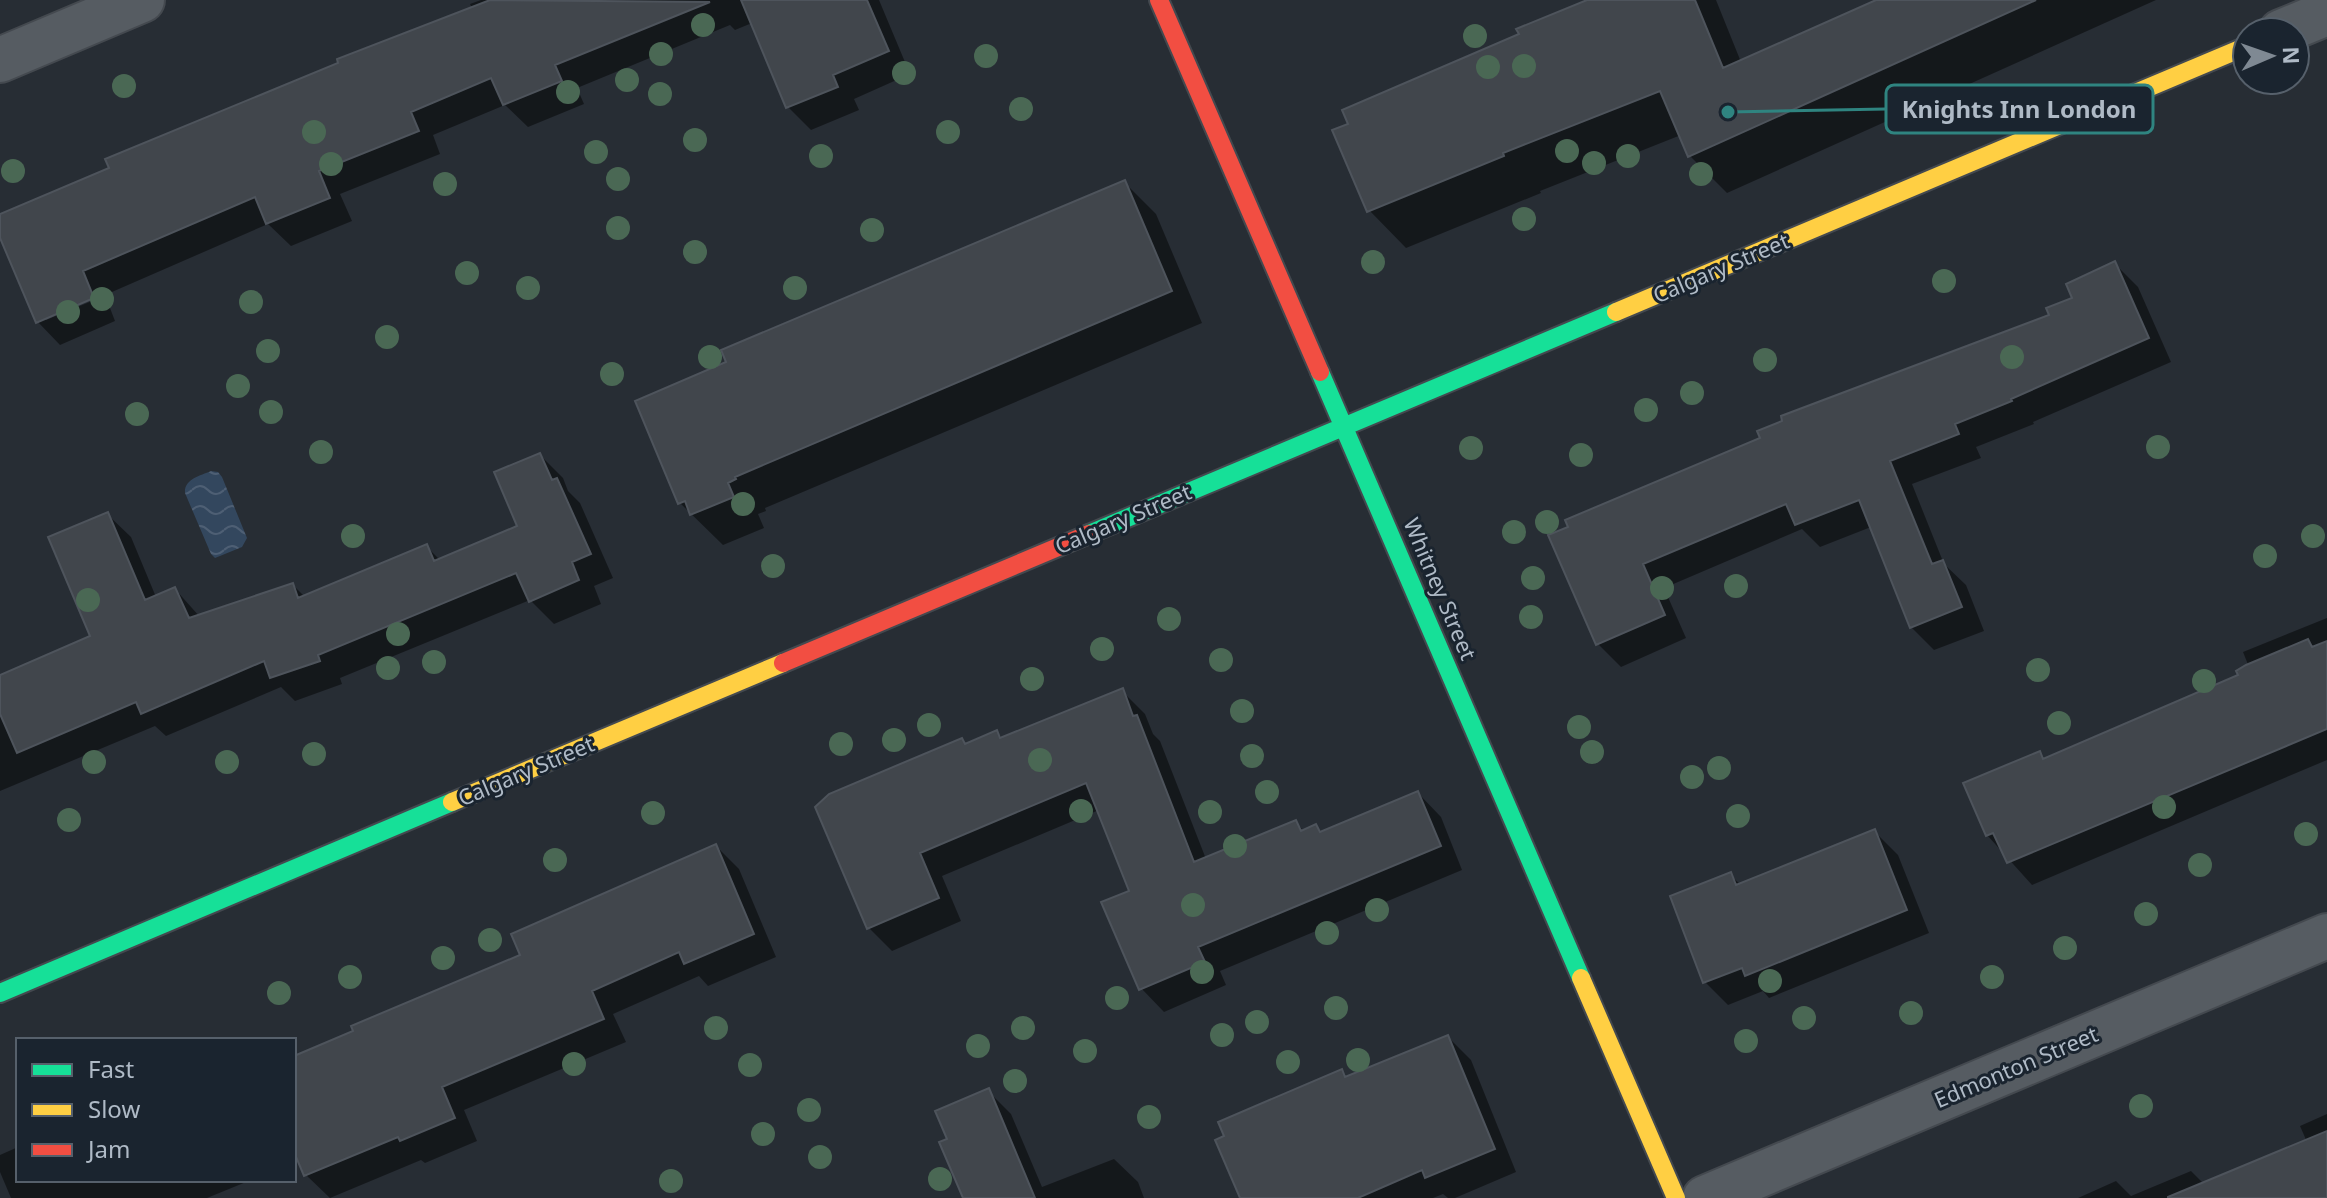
<svg xmlns="http://www.w3.org/2000/svg" width="2327" height="1198" viewBox="0 0 2327 1198" font-family="'Noto Sans',sans-serif">
  <style>
    .water { fill: url(#water-waves) }
    .shadow { fill: #0007; fill-rule: evenodd }
    .building { fill: #41464c; stroke: #4e545c; stroke-width: 2 }
    .lines { fill: none; stroke-linecap: round; stroke-linejoin: round }
    .street-casing { stroke: #44494f; stroke-width: 48 }
    .fast-casing { stroke: #44494f; stroke-width: 22 }
    .slow-casing { stroke: #44494f; stroke-width: 22 }
    .jam-casing { stroke: #44494f; stroke-width: 22 }
    .street { stroke: #565c62; stroke-width: 44 }
    .fast { stroke: #16e098; stroke-width: 18 }
    .slow { stroke: #ffcf43; stroke-width: 18 }
    .jam { stroke: #f24e42; stroke-width: 18 }
    .tree { fill: #4a6854 }
    .labels { text-anchor: middle; stroke-width: 6; stroke-linejoin: round; paint-order: stroke }
    .street-label { font-size: 22px; fill: #afbac6; stroke: #1a242f }
    .leader { fill: none; stroke: #2f8480; stroke-width: 3 }
    .callout-dot { fill: #2f8480; stroke: #1a242f; stroke-width: 3 }
    .callout { fill: #1a242f; stroke: #2f8480; stroke-width: 3 }
    .callout-label { font-size: 24px; text-anchor: middle; font-weight: bold; fill: #afbac6 }
  </style>
  <defs>
    <pattern id="water-waves" width="16" height="10" patternUnits="userSpaceOnUse" patternTransform="scale(2)"><rect width="16" height="10" fill="#33475e"/><path d="M0 5q4-4 8 0t8 0" fill="none" stroke="#4e5f74"/></pattern>
  </defs>
  <rect width="100%" height="100%" fill="#272d34"/>
  <!-- water -->
  <path class="water" d="M211,471L218,472L222,477L247,538L242,547L215,558L211,554L185,493C184,479 200,476 211,471Z"/>
  <!-- shadow -->
  <path class="shadow" d="M481,0H879L910,74L854,99L859,110L811,130L788,107L752,23L735,30L730,25L577,88L584,104L528,127L505,105L433,135L440,154L340,194L352,221L291,246L268,224L105,295L115,321L60,345L37,321L0,232V218L472,8L470,4ZM102,292L104,296L46,320V316Z
    M1593,0H1716L1741,62L1881,0H2156L1727,193L1690,156L1681,135L1540,191L1541,193L1406,248L1369,210L1521,35Z
    M1125,183L1156,214L1202,323L765,508L766,511L758,514L764,528L723,545L680,503Z
    M2115,264L2138,287L2171,362L2033,422L2034,424L1976,447L1981,458L1912,484L1944,564L1966,585L1984,631L1934,650L1911,627L1871,527L1820,547L1802,529L1664,588L1686,638L1621,667L1598,644L1550,536L2052,316Z
    M540,455L563,478L568,491L580,503L613,578L594,586L601,604L554,624L530,600L340,678L342,684L295,701L281,687L166,736L155,726L0,791V677L92,637L107,514L131,537L156,597L175,589L200,617L293,585L305,597L426,546L441,561L520,527Z
    M2327,618V760L2032,885L1987,835L2039,753L2046,760L2240,676L2249,667L2243,652Z
    M1122,691L1145,714L1153,734L1160,741L1206,859L1295,822L1304,831L1316,826L1323,833L1418,793L1441,817L1462,870L1220,971L1226,985L1164,1012L1141,988L1131,892L1099,810L942,876L961,921L892,951L869,928L962,740L967,746L997,733L1003,739Z
    M1875,832L1898,855L1929,933L1769,998L1763,991L1728,1005L1705,982L1730,875L1741,885Z
    M716,846L739,869L776,957L708,986L699,976L613,1014L626,1042L464,1110L477,1141L425,1163L421,1160L330,1198L306,1175L300,1160L294,1163V1058L523,956Z
    M1448,1037L1471,1060L1516,1172L1455,1198H1448L1443,1194L1433,1198H1242L1341,1072L1347,1078Z
    M988,1091L1011,1114L1042,1187L1114,1159L1138,1182L1144,1198H965L950,1140Z
    M2327,1114V1198H2078L2116,1181L2131,1196L2191,1171L2204,1184L2307,1142L2300,1126Z
    M18,1147V1180H251L207,1198H11L0,1172V1155Z"/>
  <!-- building -->
  <path class="building" d="M490,0L710,2L555,65L562,81L503,105L491,78L411,112L419,131L319,171L330,198L266,224L255,197L83,271L94,298L36,323L0,238V214L109,168L105,159L338,63L337,59Z
    M741,0H867L889,51L833,75L838,87L786,108Z
    M1587,0H1695L1723,68L1876,0H2036L1688,157L1660,91L1503,153L1504,156L1367,212L1332,130L1348,124L1342,110L1519,34L1516,29Z
    M1125,180L1172,291L735,477L736,479L728,483L734,497L690,515L685,501L678,504L635,401L726,362L721,350Z
    M2115,261L2149,338L2011,399L2012,401L1955,424L1959,434L1890,461L1932,564L1943,560L1962,607L1910,628L1859,500L1795,525L1786,504L1643,564L1665,615L1596,645L1548,535L1568,527L1565,520L1760,438L1757,431L1782,421L1781,416L2049,315L2046,308L2072,298L2066,284Z
    M540,453L552,480L557,478L591,554L572,562L579,580L529,602L516,573L318,655L320,661L270,678L264,661L141,714L136,702L17,753L0,714V675L90,636L48,537L108,512L145,600L175,587L189,618L293,583L298,598L427,544L434,561L517,526L494,472Z
    M2308,639L2312,647L2327,641V729L2007,863L1993,833L1986,836L1963,783L2040,751L2043,759L2238,675L2236,671L2246,665Z
    M1123,688L1133,716L1137,715L1194,862L1296,820L1301,831L1316,824L1320,832L1418,791L1441,846L1198,947L1205,962L1139,990L1101,902L1129,891L1086,783L920,853L939,898L867,929L815,807L829,794L962,738L965,744L997,730L1000,738Z
    M1875,829L1907,910L1745,976L1742,968L1703,983L1670,896L1731,872L1736,885Z
    M716,844L754,934L684,964L679,952L592,991L604,1019L442,1087L455,1118L400,1141L398,1137L304,1176L294,1152V1056L353,1031L351,1026L520,955L511,934Z
    M1448,1035L1495,1149L1425,1178L1422,1170L1358,1198H1240L1215,1140L1224,1136L1218,1122L1342,1069L1345,1077Z
    M989,1088L1035,1198H963L939,1142L947,1139L935,1111Z
    M2327,1131V1198H2168V1197Z"/>
  <g class="lines">
    <defs>
      <path id="street" d="M2281,32L2327,13
        M0,60L142,0
        M1705,1198L2327,936"/>
      <path id="fast" d="M1320,372L1581,978
        M1089,534L1616,312
        M0,993L452,802"/>
      <path id="slow" d="M1616,312L2247,46
        M452,802L783,663
        M1581,978L1676,1198"/>
      <path id="jam" d="M1159,0L1320,372
        M783,663L1089,534"/>
    </defs>
    <!-- street casing -->
    <use href="#street" class="street-casing"/>
    <!-- fast casing -->
    <use href="#fast" class="fast-casing"/>
    <!-- slow casing -->
    <use href="#slow" class="slow-casing"/>
    <!-- jam casing -->
    <use href="#jam" class="jam-casing"/>
    <!-- street -->
    <use href="#street" class="street"/>
    <!-- fast -->
    <use href="#fast" class="fast"/>
    <!-- slow -->
    <use href="#slow" class="slow"/>
    <!-- jam -->
    <use href="#jam" class="jam"/>
  </g>
  <!-- trees -->
  <g class="tree">
    <circle cx="703" cy="25" r="12"/>
    <circle cx="1475" cy="36" r="12"/>
    <circle cx="661" cy="54" r="12"/>
    <circle cx="986" cy="56" r="12"/>
    <circle cx="1524" cy="66" r="12"/>
    <circle cx="1488" cy="67" r="12"/>
    <circle cx="904" cy="73" r="12"/>
    <circle cx="627" cy="80" r="12"/>
    <circle cx="124" cy="86" r="12"/>
    <circle cx="568" cy="92" r="12"/>
    <circle cx="660" cy="94" r="12"/>
    <circle cx="1021" cy="109" r="12"/>
    <circle cx="314" cy="132" r="12"/>
    <circle cx="948" cy="132" r="12"/>
    <circle cx="695" cy="140" r="12"/>
    <circle cx="1567" cy="151" r="12"/>
    <circle cx="596" cy="152" r="12"/>
    <circle cx="821" cy="156" r="12"/>
    <circle cx="1628" cy="156" r="12"/>
    <circle cx="1594" cy="163" r="12"/>
    <circle cx="331" cy="164" r="12"/>
    <circle cx="13" cy="171" r="12"/>
    <circle cx="1701" cy="174" r="12"/>
    <circle cx="618" cy="179" r="12"/>
    <circle cx="445" cy="184" r="12"/>
    <circle cx="1524" cy="219" r="12"/>
    <circle cx="618" cy="228" r="12"/>
    <circle cx="872" cy="230" r="12"/>
    <circle cx="695" cy="252" r="12"/>
    <circle cx="1373" cy="262" r="12"/>
    <circle cx="467" cy="273" r="12"/>
    <circle cx="1944" cy="281" r="12"/>
    <circle cx="528" cy="288" r="12"/>
    <circle cx="795" cy="288" r="12"/>
    <circle cx="102" cy="299" r="12"/>
    <circle cx="251" cy="302" r="12"/>
    <circle cx="68" cy="312" r="12"/>
    <circle cx="387" cy="337" r="12"/>
    <circle cx="268" cy="351" r="12"/>
    <circle cx="710" cy="357" r="12"/>
    <circle cx="2012" cy="357" r="12"/>
    <circle cx="1765" cy="360" r="12"/>
    <circle cx="612" cy="374" r="12"/>
    <circle cx="238" cy="386" r="12"/>
    <circle cx="1692" cy="393" r="12"/>
    <circle cx="1646" cy="410" r="12"/>
    <circle cx="271" cy="412" r="12"/>
    <circle cx="137" cy="414" r="12"/>
    <circle cx="2158" cy="447" r="12"/>
    <circle cx="1471" cy="448" r="12"/>
    <circle cx="321" cy="452" r="12"/>
    <circle cx="1581" cy="455" r="12"/>
    <circle cx="743" cy="504" r="12"/>
    <circle cx="1547" cy="522" r="12"/>
    <circle cx="1514" cy="532" r="12"/>
    <circle cx="353" cy="536" r="12"/>
    <circle cx="2313" cy="536" r="12"/>
    <circle cx="2265" cy="556" r="12"/>
    <circle cx="773" cy="566" r="12"/>
    <circle cx="1533" cy="578" r="12"/>
    <circle cx="1736" cy="586" r="12"/>
    <circle cx="1662" cy="588" r="12"/>
    <circle cx="88" cy="600" r="12"/>
    <circle cx="1531" cy="617" r="12"/>
    <circle cx="1169" cy="619" r="12"/>
    <circle cx="398" cy="634" r="12"/>
    <circle cx="1102" cy="649" r="12"/>
    <circle cx="1221" cy="660" r="12"/>
    <circle cx="434" cy="662" r="12"/>
    <circle cx="388" cy="668" r="12"/>
    <circle cx="2038" cy="670" r="12"/>
    <circle cx="1032" cy="679" r="12"/>
    <circle cx="2204" cy="681" r="12"/>
    <circle cx="1242" cy="711" r="12"/>
    <circle cx="2059" cy="723" r="12"/>
    <circle cx="929" cy="725" r="12"/>
    <circle cx="1579" cy="727" r="12"/>
    <circle cx="894" cy="740" r="12"/>
    <circle cx="841" cy="744" r="12"/>
    <circle cx="1592" cy="752" r="12"/>
    <circle cx="314" cy="754" r="12"/>
    <circle cx="1252" cy="756" r="12"/>
    <circle cx="1040" cy="760" r="12"/>
    <circle cx="94" cy="762" r="12"/>
    <circle cx="227" cy="762" r="12"/>
    <circle cx="1719" cy="768" r="12"/>
    <circle cx="1692" cy="777" r="12"/>
    <circle cx="1267" cy="792" r="12"/>
    <circle cx="2164" cy="807" r="12"/>
    <circle cx="1081" cy="811" r="12"/>
    <circle cx="1210" cy="812" r="12"/>
    <circle cx="653" cy="813" r="12"/>
    <circle cx="1738" cy="816" r="12"/>
    <circle cx="69" cy="820" r="12"/>
    <circle cx="2306" cy="834" r="12"/>
    <circle cx="1235" cy="846" r="12"/>
    <circle cx="555" cy="860" r="12"/>
    <circle cx="2200" cy="865" r="12"/>
    <circle cx="1193" cy="905" r="12"/>
    <circle cx="1377" cy="910" r="12"/>
    <circle cx="2146" cy="914" r="12"/>
    <circle cx="1327" cy="933" r="12"/>
    <circle cx="490" cy="940" r="12"/>
    <circle cx="2065" cy="948" r="12"/>
    <circle cx="443" cy="958" r="12"/>
    <circle cx="1202" cy="972" r="12"/>
    <circle cx="350" cy="977" r="12"/>
    <circle cx="1992" cy="977" r="12"/>
    <circle cx="1770" cy="981" r="12"/>
    <circle cx="279" cy="993" r="12"/>
    <circle cx="1117" cy="998" r="12"/>
    <circle cx="1336" cy="1008" r="12"/>
    <circle cx="1911" cy="1013" r="12"/>
    <circle cx="1804" cy="1018" r="12"/>
    <circle cx="1257" cy="1022" r="12"/>
    <circle cx="716" cy="1028" r="12"/>
    <circle cx="1023" cy="1028" r="12"/>
    <circle cx="1222" cy="1035" r="12"/>
    <circle cx="1746" cy="1041" r="12"/>
    <circle cx="978" cy="1046" r="12"/>
    <circle cx="1085" cy="1051" r="12"/>
    <circle cx="1358" cy="1060" r="12"/>
    <circle cx="1288" cy="1062" r="12"/>
    <circle cx="574" cy="1064" r="12"/>
    <circle cx="750" cy="1065" r="12"/>
    <circle cx="1015" cy="1081" r="12"/>
    <circle cx="2141" cy="1106" r="12"/>
    <circle cx="809" cy="1110" r="12"/>
    <circle cx="1149" cy="1117" r="12"/>
    <circle cx="763" cy="1134" r="12"/>
    <circle cx="820" cy="1157" r="12"/>
    <circle cx="940" cy="1179" r="12"/>
    <circle cx="671" cy="1181" r="12"/>
  </g>
  <g class="labels">
    <!-- street labels -->
    <g class="street-label">
      <text transform="translate(1721 268) rotate(-23)" y="8">Calgary Street</text>
      <text transform="translate(1123 519) rotate(-23)" y="8">Calgary Street</text>
      <text transform="translate(1440 589) rotate(67)" y="8">Whitney Street</text>
      <text transform="translate(526 771) rotate(-23)" y="8">Calgary Street</text>
      <text transform="translate(2016 1067) rotate(-23)" y="8">Edmonton Street</text>
    </g>
  </g>
  <!-- callouts -->
  <path class="leader" d="M1728 112L1886 109"/>
  <circle class="callout-dot" cx="1728" cy="112" r="8"/>
  <rect class="callout" x="1886" y="85" width="267" height="48" rx="8"/>
  <g class="callout-label">
    <text x="2019" y="118">Knights Inn London</text>
  </g>
  <!-- legend -->
  <rect x="16" y="1038" width="280" height="144" fill="#1a242f" stroke="#56606b" stroke-width="2"/>
  <rect x="32" y="1064" width="40" height="12" fill="#16e098" stroke="#56606b" stroke-width="2"/>
  <text x="88" y="1078" font-size="24" fill="#afbac6">Fast</text>
  <rect x="32" y="1104" width="40" height="12" fill="#ffcf43" stroke="#56606b" stroke-width="2"/>
  <text x="88" y="1118" font-size="24" fill="#afbac6">Slow</text>
  <rect x="32" y="1144" width="40" height="12" fill="#f24e42" stroke="#56606b" stroke-width="2"/>
  <text x="88" y="1158" font-size="24" fill="#afbac6">Jam</text>
  <!-- north arrow -->
  <g transform="translate(2271 56) rotate(88)"><circle r="38" fill="#1a242f" stroke="#56606b" stroke-width="2"/>
  <path d="M0-6L14 30L0 20L-14 30Z" fill="#7f8993"/>
  <text y="-12" font-size="22" font-weight="bold" text-anchor="middle" fill="#afbac6">N</text>
  </g>
</svg>
